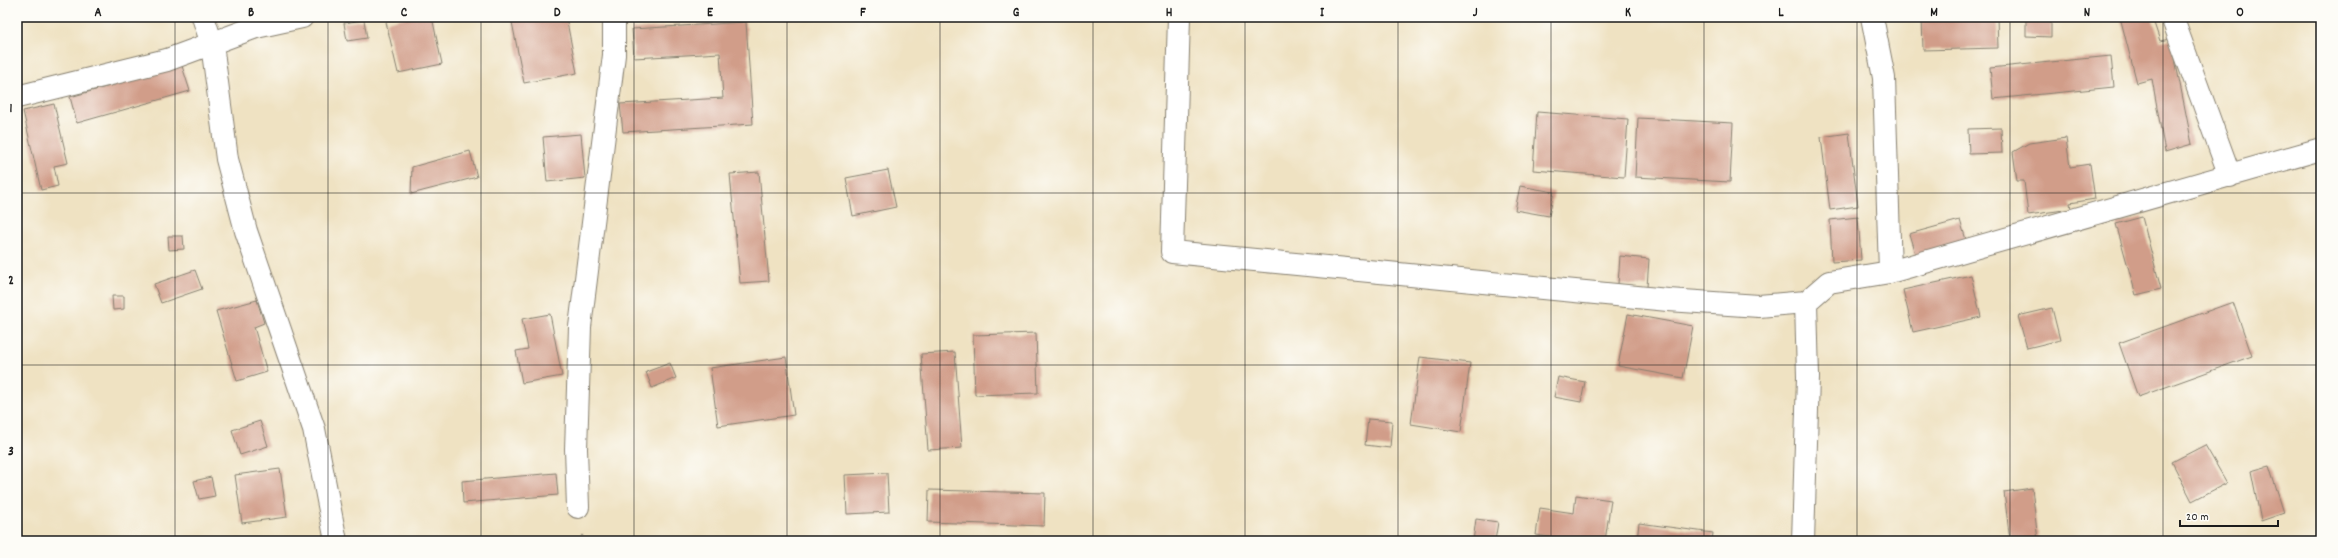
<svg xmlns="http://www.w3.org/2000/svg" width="2338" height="558" viewBox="0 0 2338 558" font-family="Dekko,sans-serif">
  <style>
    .building { fill: #d19d89 }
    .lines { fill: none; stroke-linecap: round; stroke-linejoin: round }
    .street-casing { stroke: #867f6f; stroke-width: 24 }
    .path { stroke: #867f6f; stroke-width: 2.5; stroke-dasharray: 1 3; stroke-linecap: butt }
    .street { stroke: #fff; stroke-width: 22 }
    .grid { fill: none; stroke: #1c1c1c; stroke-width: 1; stroke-opacity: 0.55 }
    .neatline { fill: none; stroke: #1c1c1c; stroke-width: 1.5 }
    .grid-label { font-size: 13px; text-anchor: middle; font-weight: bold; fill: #1c1c1c }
  </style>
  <rect width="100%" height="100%" fill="#fdfcf7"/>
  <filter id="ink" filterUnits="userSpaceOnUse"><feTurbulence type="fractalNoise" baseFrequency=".025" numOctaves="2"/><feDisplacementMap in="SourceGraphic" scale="8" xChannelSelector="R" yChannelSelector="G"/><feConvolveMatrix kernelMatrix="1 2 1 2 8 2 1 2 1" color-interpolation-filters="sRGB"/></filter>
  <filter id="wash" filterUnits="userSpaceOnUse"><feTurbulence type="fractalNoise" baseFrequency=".012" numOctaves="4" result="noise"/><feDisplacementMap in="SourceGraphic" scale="16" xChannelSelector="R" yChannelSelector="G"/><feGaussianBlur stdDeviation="0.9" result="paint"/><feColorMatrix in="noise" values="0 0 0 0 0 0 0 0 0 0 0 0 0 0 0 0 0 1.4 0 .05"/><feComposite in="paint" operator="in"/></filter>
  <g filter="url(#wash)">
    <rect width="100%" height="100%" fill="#efe2c2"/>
    <g id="blocks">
      <!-- building -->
      <path class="building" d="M408,17H432L442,64L398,73L386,22Z
        M511,17H560L567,22L577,73L524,83Z
        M767,17H834V18L767,20Z
        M1922,17H1997L1998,48L1923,50Z
        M2026,17H2051V37L2026,36Z
        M2120,17H2152L2160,41L2171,39L2192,144L2165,152L2152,79L2137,83Z
        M364,20L367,38L347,41L344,23Z
        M746,22L753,124L623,132L620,104L723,98L720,53L634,58L632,29Z
        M2111,56L2114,87L1993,99L1990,68Z
        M182,66L190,91L77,123L70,97Z
        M54,104L68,163L54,166L58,186L41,190L23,111Z
        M1537,112L1628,119L1624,177L1533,170Z
        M1638,118L1733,123L1730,182L1635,177Z
        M2001,128L2002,153L1969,154L1968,129Z
        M1849,133L1858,206L1830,210L1821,137Z
        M581,134L585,178L547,182L543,137Z
        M2066,138L2070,167L2090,164L2095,199L2070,203L2071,209L2028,215L2024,181H2017L2013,152L2029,143Z
        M470,151L477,177L411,194L412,167Z
        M888,170L896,207L853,216L846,178Z
        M759,172L769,281L740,283L730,174Z
        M1520,186L1554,192L1549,216L1515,210Z
        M1858,217L1861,260L1832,262L1830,220Z
        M2142,217L2161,289L2136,295L2116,224Z
        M1960,220L1967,243L1916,257L1909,234Z
        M168,236H183L184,249L169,250Z
        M1620,256L1649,259L1647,287L1618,284Z
        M195,270L202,289L161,303L154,284Z
        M1971,275L1981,317L1913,332L1903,290Z
        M112,296H124V309L113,310Z
        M257,300L264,323L254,327L267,372L237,381L216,311Z
        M2233,302L2252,356L2138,397L2119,343Z
        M2052,308L2060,340L2027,348L2018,316Z
        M550,314L562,376L522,383L516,351L528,349L522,319Z
        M1628,314L1693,326L1683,378L1618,366Z
        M1036,333L1038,393L975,395L973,335Z
        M955,352L962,448L928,450L921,354Z
        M786,357L794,415L718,426L710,368Z
        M1420,357L1470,363L1461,432L1411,424Z
        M670,363L676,378L652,388L646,372Z
        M1558,377L1585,382L1581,402L1554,397Z
        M1368,419L1392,421L1390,448L1365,445Z
        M260,421L268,446L240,455L232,430Z
        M2205,445L2227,483L2192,501L2172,462Z
        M2269,466L2284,513L2261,521L2251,471Z
        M280,469L287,517L242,523L235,475Z
        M556,473L558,495L463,503L462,481Z
        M887,473L889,512L847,514L845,475Z
        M211,477L215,496L199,499L194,481Z
        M2032,488L2038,541H2010L2004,492Z
        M929,490L1045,493L1044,526L928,522Z
        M1576,495L1611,500L1605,541H1577L1536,535L1540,508L1574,513Z
        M1476,519L1498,522L1495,541H1473Z
        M1639,523L1713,533L1712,541H1637Z"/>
    </g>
  </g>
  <g filter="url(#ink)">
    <use href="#blocks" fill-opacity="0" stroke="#867f6f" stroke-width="1"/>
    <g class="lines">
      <defs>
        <path id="street" d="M203,17L212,44L227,159L246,231L314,429L336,541
          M1179,17L1172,252L1668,300L1759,306L1806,302L1829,282L1890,272L2321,149
          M1872,17L1884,78L1890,272
          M2172,17L2230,176
          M17,97L167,60L256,27L302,17
          M578,507L576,449L580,327L614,55V17
          M1803,541L1808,377L1806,302"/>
      </defs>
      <!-- street casing -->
      <use href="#street" class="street-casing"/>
      <!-- path -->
      <path class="path" d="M582,535L583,541"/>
      <!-- street -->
      <use href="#street" class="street"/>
    </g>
  </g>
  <!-- grid -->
  <path class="grid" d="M175,17V541M328,17V541M481,17V541M634,17V541M787,17V541M940,17V541M1093,17V541M1245,17V541M1398,17V541M1551,17V541M1704,17V541M1857,17V541M2010,17V541M2163,17V541M17,193H2321M17,365H2321"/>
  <!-- margin -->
  <rect width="2338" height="558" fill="none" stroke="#fdfcf7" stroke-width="44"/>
  <!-- scale -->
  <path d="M2180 520v6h98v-6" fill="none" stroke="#1c1c1c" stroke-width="2"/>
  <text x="2186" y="520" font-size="12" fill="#1c1c1c" stroke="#fdfcf7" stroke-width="3" paint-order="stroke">20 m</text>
  <rect x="22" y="22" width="2294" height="514" class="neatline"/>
  <g class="grid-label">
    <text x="98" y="16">A</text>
    <text x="251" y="16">B</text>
    <text x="404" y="16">C</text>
    <text x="557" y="16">D</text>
    <text x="710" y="16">E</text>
    <text x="863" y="16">F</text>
    <text x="1016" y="16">G</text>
    <text x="1169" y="16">H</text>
    <text x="1322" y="16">I</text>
    <text x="1475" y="16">J</text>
    <text x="1628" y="16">K</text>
    <text x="1781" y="16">L</text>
    <text x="1934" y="16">M</text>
    <text x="2087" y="16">N</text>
    <text x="2240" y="16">O</text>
    <text x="11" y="112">1</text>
    <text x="11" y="284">2</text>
    <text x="11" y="455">3</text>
  </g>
</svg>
